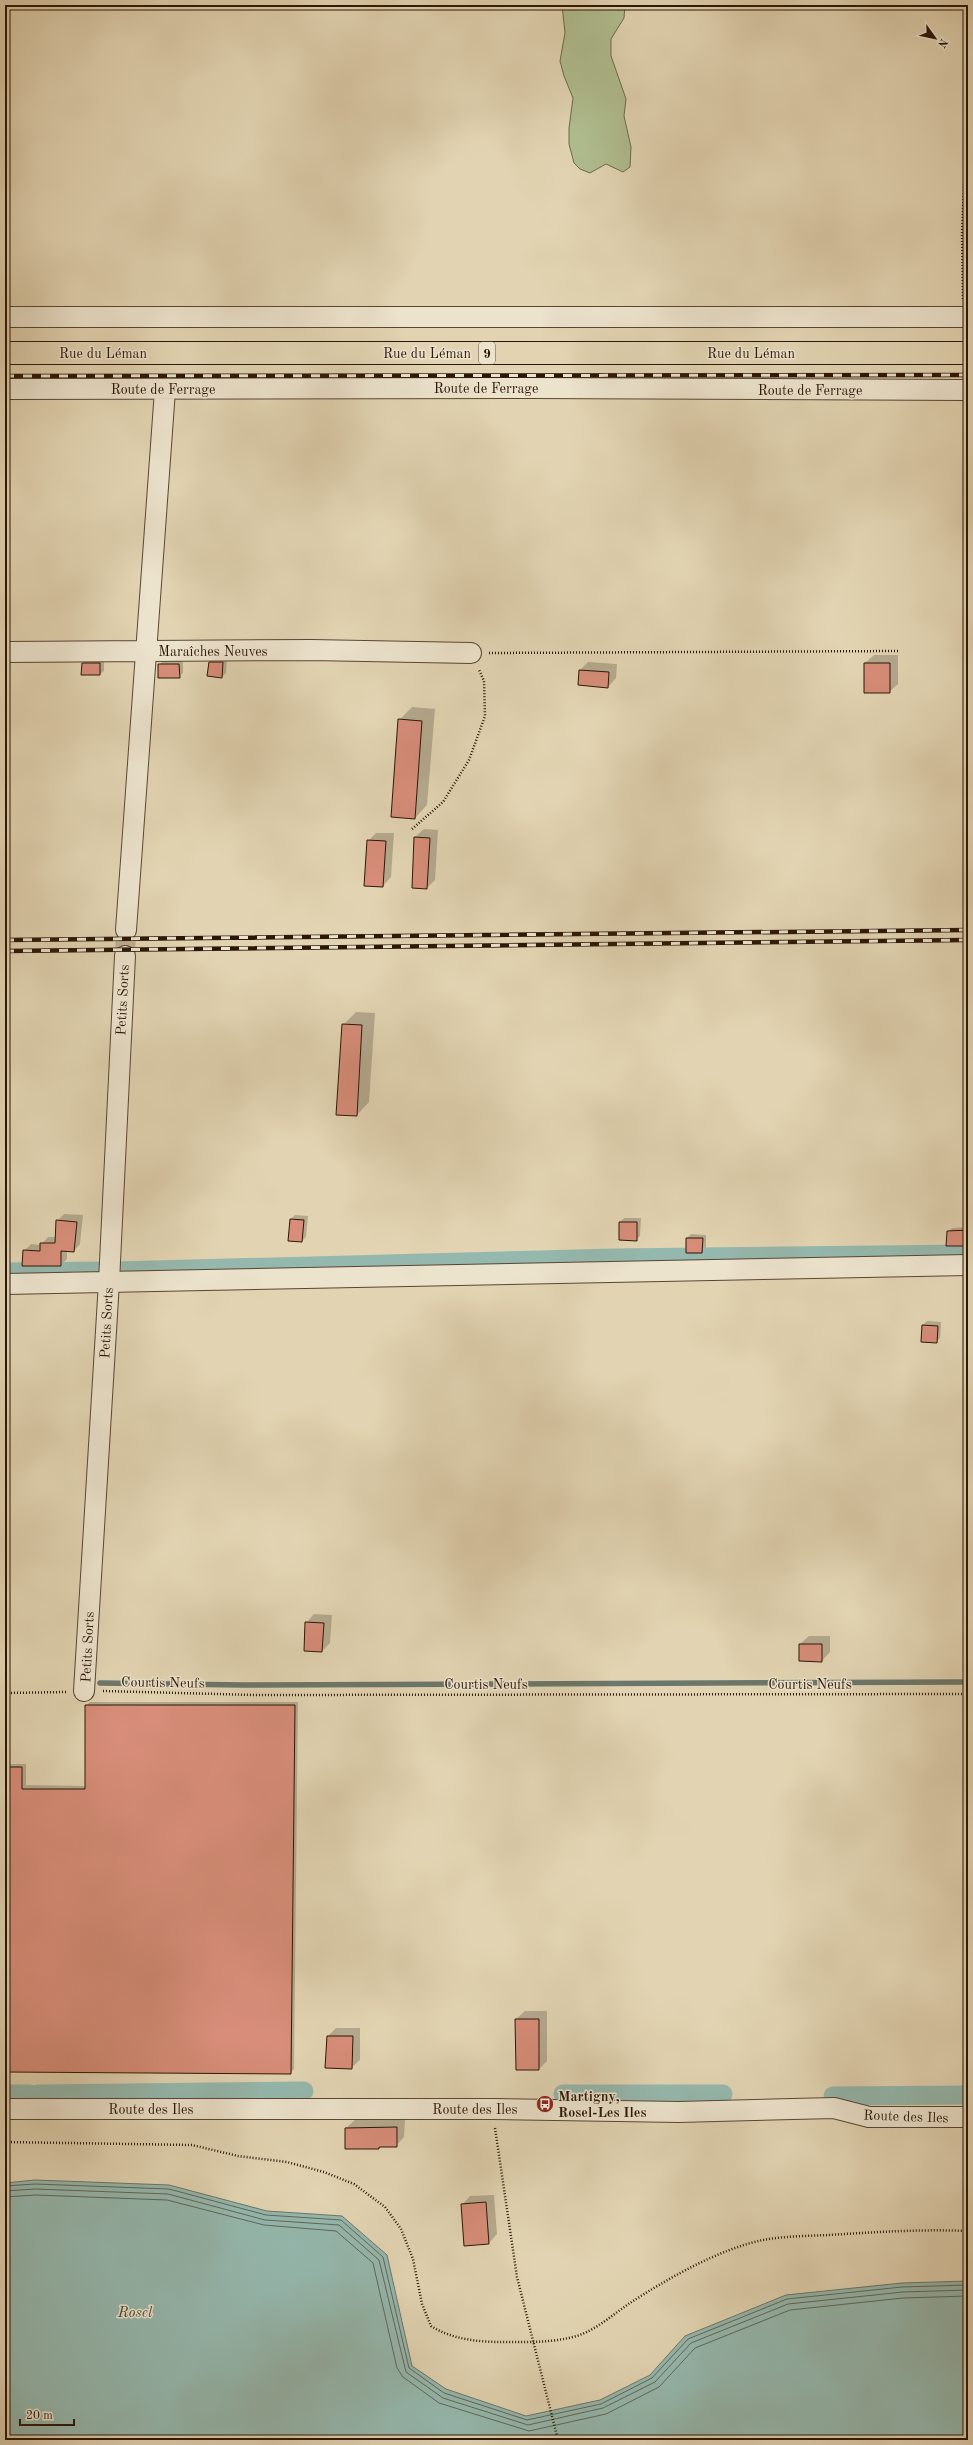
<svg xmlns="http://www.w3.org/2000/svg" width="973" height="2445" viewBox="0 0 973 2445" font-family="'Old Standard TT',serif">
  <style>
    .green { fill: #afbd8f; stroke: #6d6a4b }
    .water { fill: #95b8ae; stroke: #6b776b }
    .shadow { fill: #0003 }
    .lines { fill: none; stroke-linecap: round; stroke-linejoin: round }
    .shore { stroke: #60675a; stroke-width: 1 }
    .stream { stroke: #6b776b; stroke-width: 5.5 }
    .canal { stroke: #95b8ae; stroke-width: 19 }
    .building { fill: #d78d79; stroke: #2b1607 }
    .minor-tunnel { stroke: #bdae90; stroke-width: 20; stroke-dasharray: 20 10; stroke-linecap: butt }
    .minor-casing { stroke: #594632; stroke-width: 22 }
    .primary-casing { stroke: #2b1607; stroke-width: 24 }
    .path { stroke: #2b1607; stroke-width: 2.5; stroke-dasharray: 1 2; stroke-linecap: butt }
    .minor { stroke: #ece3cd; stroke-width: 20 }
    .primary { stroke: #e2d4b2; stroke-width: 22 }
    .rail-casing { stroke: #2b1607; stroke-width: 4.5 }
    .rail { stroke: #ece3cd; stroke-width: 3; stroke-dasharray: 9; stroke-linecap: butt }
    .labels { text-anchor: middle; stroke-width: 3; stroke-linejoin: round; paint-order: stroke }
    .shield { fill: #ece3cd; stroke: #655442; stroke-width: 1 }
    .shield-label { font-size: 13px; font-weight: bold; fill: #2b1607 }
    .street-label { font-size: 14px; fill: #2b1607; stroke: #ece3cd }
    .poi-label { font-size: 14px; font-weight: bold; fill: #2b1607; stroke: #ece3cd; text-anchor: start }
    .water-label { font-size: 15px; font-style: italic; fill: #4b4739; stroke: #ece3cd }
  </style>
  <rect width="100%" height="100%" fill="#e2d4b2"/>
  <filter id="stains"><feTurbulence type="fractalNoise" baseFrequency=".005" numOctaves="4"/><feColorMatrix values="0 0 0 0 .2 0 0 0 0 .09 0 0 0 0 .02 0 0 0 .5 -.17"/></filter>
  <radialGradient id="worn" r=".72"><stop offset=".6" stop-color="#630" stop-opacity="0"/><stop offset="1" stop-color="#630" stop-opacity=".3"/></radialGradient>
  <!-- green -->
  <path class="green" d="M562,5H625L624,18L611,39V56L626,99L624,116L631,147L630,167L623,172L606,164L590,173L580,169L574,163L569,144V128L573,98L564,76L560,61L565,33Z"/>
  <!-- water -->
  <path class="water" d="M35,2180L169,2185L267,2211L342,2216L387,2255L412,2366L446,2389L526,2416L600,2400L650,2375L685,2336L786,2295L902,2283L968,2281V2440H5V2183Z"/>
  <!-- shadow -->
  <path class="shadow" d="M874,655H898V684L889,692L865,663Z
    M104,659V671L100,674L83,663L87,660Z
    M214,659H227L226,673L222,677L210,663Z
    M163,661H183V673L179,677L159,665Z
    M588,662L617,664L616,678L608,687L579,685L580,670Z
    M412,707L435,709L427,805L415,818L399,720Z
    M424,829L438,830L435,880L427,888L415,837Z
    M376,833H394L391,877L383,886L368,841Z
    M356,1012L375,1013L369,1102L357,1115L343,1025Z
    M64,1214L83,1215L80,1244L74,1251L67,1250V1259L61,1265L24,1251L31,1244L41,1245L48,1237H56L57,1221Z
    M295,1215L308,1216L306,1237L302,1241L291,1219Z
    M624,1218H641L640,1236L636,1240L620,1222Z
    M968,1227V1245L948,1232L952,1228Z
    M691,1234L706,1235V1249L702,1252L687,1238Z
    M927,1321L941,1322L940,1338L936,1342L922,1341L923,1325Z
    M314,1614L332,1615L330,1643L322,1651L306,1623Z
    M809,1636H830V1652L822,1661L800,1644Z
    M90,1702H298L294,2069L290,2073L5,2071V1764H26V1785L86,1786V1706Z
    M525,2011H547V2061L539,2069L516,2019Z
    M336,2028H360V2060L351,2068L328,2036Z
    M355,2120H405L404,2137L396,2146H382L379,2148H346V2128Z
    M494,2195L497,2234L489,2243L465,2244L462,2205L470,2196Z"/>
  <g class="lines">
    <!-- shore -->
    <path class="shore" d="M5,2186L35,2184L169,2189L266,2215L341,2220L383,2257L409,2368L444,2393L527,2420L601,2404L652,2378L688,2339L787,2299L902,2287L968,2285
      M5,2191L35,2189L168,2194L265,2220L339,2225L379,2260L406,2372L443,2398L528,2425L603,2408L655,2382L691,2343L788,2304L903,2292L968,2290
      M5,2197L36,2195L167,2200L264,2225L336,2231L373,2263L397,2368L403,2377L439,2403L529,2431L606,2414L659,2387L695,2348L790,2310L903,2298L968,2296"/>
    <!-- stream -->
    <path class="stream" d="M100,1683L243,1685L968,1682"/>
    <!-- canal -->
    <path class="canal" d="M116,1271L615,1258L968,1254
      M5,1272L104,1271
      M5,2094H30
      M38,2094L304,2091
      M563,2094H723
      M833,2096L968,2095"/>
  </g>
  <!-- building -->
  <path class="building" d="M209,662H223L222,678L207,676Z
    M82,663H100V675H81Z
    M864,663H890V693H864Z
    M158,664H179L180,678H158Z
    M579,670L609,672L608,688L578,685Z
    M398,719L422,721L415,819L391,817Z
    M414,837L430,838L427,889L412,888Z
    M367,840L386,841L383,887L364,886Z
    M342,1024L362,1025L357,1116L336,1115Z
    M290,1219L304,1220L302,1242L288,1241Z
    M56,1220L77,1222L74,1252L61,1251V1266H22L23,1250L40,1251V1243H55Z
    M619,1222H637V1241L619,1240Z
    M968,1230V1246H946L947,1231Z
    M686,1238H703L702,1253H686Z
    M922,1325L938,1326L937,1343L921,1342Z
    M305,1622L324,1623L322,1652L304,1651Z
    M799,1644H822V1662L799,1661Z
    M85,1705H295L291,2074L5,2072V1767H22V1789H85Z
    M515,2019H539V2070H516Z
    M327,2036H353L352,2069L325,2068Z
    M397,2127V2147H379V2149H345V2128Z
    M486,2202L489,2244L464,2246L461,2204Z"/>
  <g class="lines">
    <!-- minor-tunnel -->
    <path class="minor-tunnel" d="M125,956L126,930"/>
    <defs>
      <path id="minor" d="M5,317H968
        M5,389L532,388L968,390
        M5,652L311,650L471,653
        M126,930L165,390
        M5,1284L968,1265
        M84,1691L109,1282L125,956
        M5,2109H493L679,2112L834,2108L869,2117H968"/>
      <path id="primary" d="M5,353H968"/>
    </defs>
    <!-- minor casing -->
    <use href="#minor" class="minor-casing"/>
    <!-- primary casing -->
    <use href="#primary" class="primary-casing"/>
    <!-- path -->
    <path class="path" d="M963,299L962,233L968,91
      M489,653L899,651
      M412,829L443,802L469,760L485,716L484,681L479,670
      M103,1691L255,1695L968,1694
      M5,1693L66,1692
      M495,2128L517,2277L558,2440
      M5,2142L192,2145L238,2156L287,2162L324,2172L354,2184L385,2207L401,2229L413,2259L422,2304L431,2326C451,2339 478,2342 501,2342C525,2342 549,2343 573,2337C594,2332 612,2315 630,2303C667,2279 719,2249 763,2240C784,2236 808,2236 829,2235C876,2232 922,2229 968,2231"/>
    <!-- minor -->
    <use href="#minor" class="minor"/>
    <!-- primary -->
    <use href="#primary" class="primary"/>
    <defs>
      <path id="rail" d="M5,376L968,375
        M5,940L968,930
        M5,951L968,940"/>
    </defs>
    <!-- rail casing -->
    <use href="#rail" class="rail-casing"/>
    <!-- rail -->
    <use href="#rail" class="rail"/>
  </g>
  <!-- icons -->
  <defs>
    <symbol id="bus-disc" viewBox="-11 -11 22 22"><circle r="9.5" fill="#8f2418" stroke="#ece3cd"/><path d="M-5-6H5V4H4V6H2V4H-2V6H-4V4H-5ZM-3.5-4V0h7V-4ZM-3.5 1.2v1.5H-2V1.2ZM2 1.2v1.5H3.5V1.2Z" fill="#fff"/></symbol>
  </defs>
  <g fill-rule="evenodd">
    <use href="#bus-disc" x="535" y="2094" width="20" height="20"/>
  </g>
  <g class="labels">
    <!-- shield labels -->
    <rect class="shield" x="479" y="342" width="16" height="22" rx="3"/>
    <g class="shield-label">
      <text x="487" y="358">9</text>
    </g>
    <!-- street labels -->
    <g class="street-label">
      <text x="103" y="358">Rue du Léman</text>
      <text x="427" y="358">Rue du Léman</text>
      <text x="751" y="358">Rue du Léman</text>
      <text x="486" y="393">Route de Ferrage</text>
      <text x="163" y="394">Route de Ferrage</text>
      <text x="810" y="395">Route de Ferrage</text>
      <text x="213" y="656">Maraîches Neuves</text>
      <text transform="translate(122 1000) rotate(-87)" y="5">Petits Sorts</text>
      <text transform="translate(106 1323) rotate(-87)" y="5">Petits Sorts</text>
      <text transform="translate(87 1647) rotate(-87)" y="5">Petits Sorts</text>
      <text transform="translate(163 1682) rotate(1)" y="5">Courtis Neufs</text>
      <text x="486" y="1689">Courtis Neufs</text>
      <text x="810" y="1689">Courtis Neufs</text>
      <text x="151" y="2114">Route des Iles</text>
      <text x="475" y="2114">Route des Iles</text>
      <text transform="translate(906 2116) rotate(2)" y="5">Route des Iles</text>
    </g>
    <!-- poi labels -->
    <g class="poi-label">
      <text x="558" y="2101">Martigny,<tspan x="558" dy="16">Rosel-Les Iles</tspan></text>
    </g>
    <!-- water labels -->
    <g class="water-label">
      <text x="135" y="2317">Rosel</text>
    </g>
  </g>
  <!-- margin -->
  <rect width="973" height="2445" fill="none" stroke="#e2d4b2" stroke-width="20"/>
  <rect x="6" y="6" width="961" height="2433" fill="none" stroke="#2b1607" stroke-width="2"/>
  <rect x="10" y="10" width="953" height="2425" fill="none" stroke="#2b1607"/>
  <!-- north arrow -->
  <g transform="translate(935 38) rotate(123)" stroke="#ece3cd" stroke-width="3" paint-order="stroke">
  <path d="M0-3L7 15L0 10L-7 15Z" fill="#2b1607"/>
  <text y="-6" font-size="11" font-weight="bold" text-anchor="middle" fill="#2b1607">N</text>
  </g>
  <!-- scale -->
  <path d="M20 2419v6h54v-6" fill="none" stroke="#2b1607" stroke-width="2"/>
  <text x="26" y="2419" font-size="12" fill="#2b1607" stroke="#ece3cd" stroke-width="3" paint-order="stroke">20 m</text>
  <rect width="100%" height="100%" filter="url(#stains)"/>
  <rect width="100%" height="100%" fill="url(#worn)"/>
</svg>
